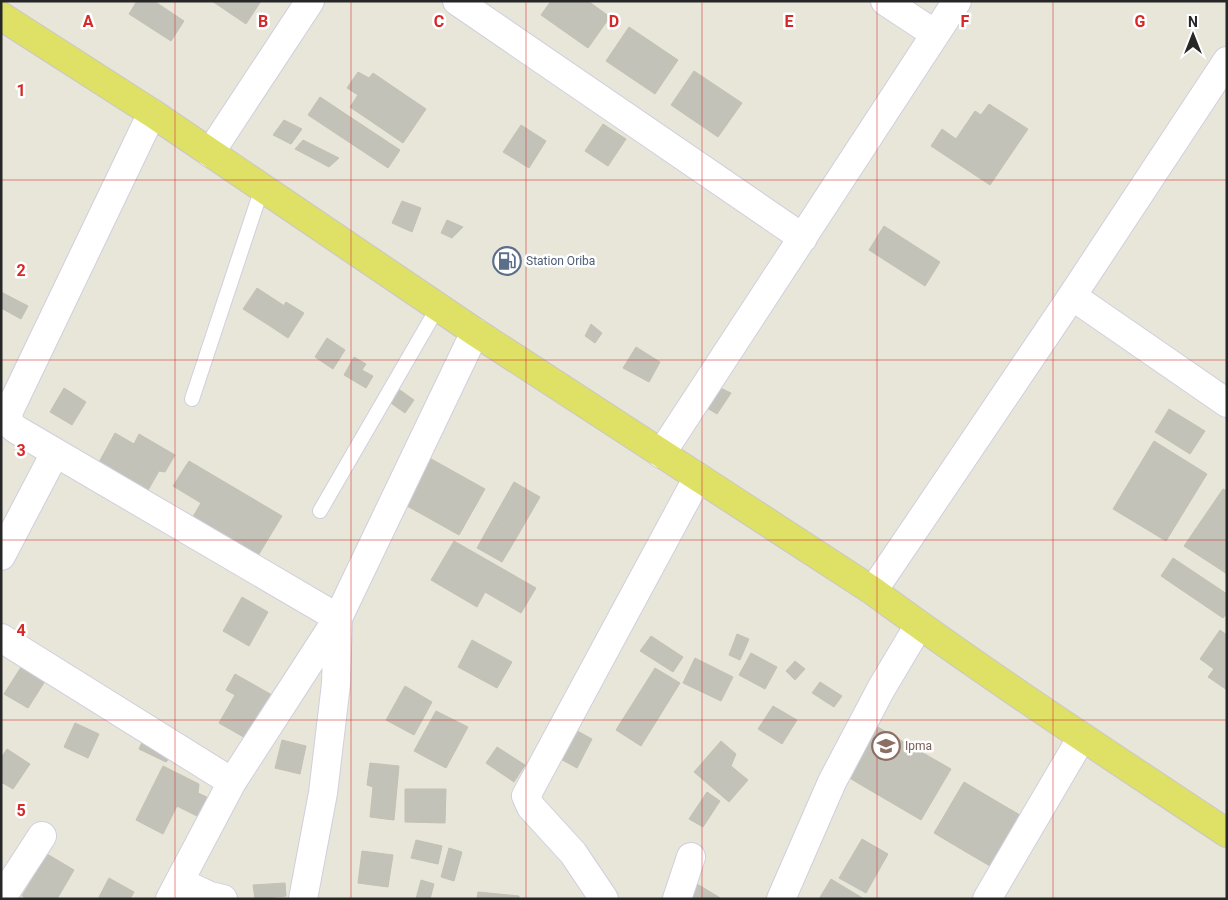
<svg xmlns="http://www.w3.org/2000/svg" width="1228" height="900" viewBox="0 0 1228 900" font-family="Roboto,sans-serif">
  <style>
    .building { fill: #c3c2b9; stroke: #c3c1b4 }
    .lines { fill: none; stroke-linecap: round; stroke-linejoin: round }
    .lane-casing { stroke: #d0cfde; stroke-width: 16 }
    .street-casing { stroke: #d0cfde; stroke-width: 30 }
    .primary-casing { stroke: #c7c7c7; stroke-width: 30 }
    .lane { stroke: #fff; stroke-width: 14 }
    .street { stroke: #fff; stroke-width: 28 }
    .primary { stroke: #dee166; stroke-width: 28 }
    .grid { fill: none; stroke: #d62828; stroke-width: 1; stroke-opacity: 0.55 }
    .labels { text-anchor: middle; stroke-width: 5; stroke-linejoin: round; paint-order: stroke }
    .service-label { font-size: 12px; fill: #4e5e75; stroke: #fff; text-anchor: start }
    .education-label { font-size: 12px; fill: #785e54; stroke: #fff; text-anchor: start }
    .grid-label { font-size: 16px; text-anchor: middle; font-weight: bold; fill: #d62828; stroke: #fff; stroke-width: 5; stroke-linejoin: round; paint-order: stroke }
  </style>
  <rect width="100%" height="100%" fill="#e8e5d9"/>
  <!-- building -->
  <path class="building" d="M137,1H154L184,21L171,41L129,14Z
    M212,1H261L246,24Z
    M551,1H588L610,17L588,48L541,15Z
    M629,27L678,60L655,94L606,61Z
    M694,71L742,103L718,137L671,105Z
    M358,72L369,78L373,73L426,109L403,143L350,107L358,95L347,88Z
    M320,97L400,150L388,168L308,115Z
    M989,104L1028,129L990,185L931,146L942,129L956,139L975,111L981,115Z
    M284,120L302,129L291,144L273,135Z
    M603,124L626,139L608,166L585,151Z
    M521,125L546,141L529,168L503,152Z
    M303,140L339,158L329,167L295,149Z
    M402,201L421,208L412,232L392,223Z
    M447,220L463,227L452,238L441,233Z
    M884,226L940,262L925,286L869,250Z
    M257,288L283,305L270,326L243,309Z
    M1,292L28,306L21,319L1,308Z
    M286,302L304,313L288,338L270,326Z
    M591,324L602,333L595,343L585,336Z
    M327,338L345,350L333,369L315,357Z
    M636,347L660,362L649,382L623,368Z
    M354,357L366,364L362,370L373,376L366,388L344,375Z
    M714,385L731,393L717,414L702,405Z
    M64,388L86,402L72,425L50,412Z
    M397,388L414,400L405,413L388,401Z
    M1169,409L1205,431L1190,454L1155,432Z
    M115,433L134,444L139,434L175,455L165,472L159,471L147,492L98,464Z
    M1154,441L1207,474L1166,541L1113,509Z
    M426,456L485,489L459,535L400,502Z
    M189,461L282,516L256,559L191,520L201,503L173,486Z
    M514,482L540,497L518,535L492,521Z
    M1223,489L1227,491V548L1215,566L1184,546Z
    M492,521L518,535L502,562L477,548Z
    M454,541L536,588L521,613L485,592L477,607L431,580Z
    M1227,548V574L1215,566Z
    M1173,558L1227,594V613L1223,618L1161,576Z
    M242,597L268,612L249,646L223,631Z
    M1220,630L1227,635V690L1208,677L1214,669L1200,659Z
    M737,634L749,639L740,660L729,655Z
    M651,636L683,657L673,672L640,651Z
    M472,640L512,662L497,688L458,667Z
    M751,653L777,667L765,689L739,675Z
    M695,658L733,677L721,701L683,683Z
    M795,661L805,669L795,680L786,671Z
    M23,664L47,678L28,708L4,694Z
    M655,668L680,683L641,746L616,730Z
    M235,674L272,695L247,739L219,723L235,695L226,690Z
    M820,682L842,696L834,707L812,693Z
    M405,686L432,702L414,735L386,720Z
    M773,706L797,720L782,744L758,729Z
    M436,711L468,727L446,768L414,751Z
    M75,723L99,734L88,758L64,747Z
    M876,726L951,769L921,820L846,776Z
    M570,727L592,739L577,768L555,756Z
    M143,740L173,754L166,762L139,749Z
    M282,740L306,746L300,774L275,768Z
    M721,741L736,754L731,766L748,780L729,802L694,772Z
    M497,747L525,765L514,782L486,763Z
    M7,749L30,764L13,789L1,782V758Z
    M370,763L399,766L394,820L370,817L373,787L367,785Z
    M163,766L199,784L198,793L213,800L203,819L177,806L163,834L136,820Z
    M964,782L996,801L966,852L934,833Z
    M405,789H446L445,823L405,822Z
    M707,792L720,801L703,827L689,819Z
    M996,801L1020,815L990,866L966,852Z
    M862,839L888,854L866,893L839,878Z
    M416,840L442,846L438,864L411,858Z
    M449,848L462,852L454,881L441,877Z
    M362,851L393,855L388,887L358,883Z
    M47,854L74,870L57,899H28L22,896Z
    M109,878L134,892L130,899H98Z
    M831,879L864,899H819Z
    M421,880L434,884L430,899H416Z
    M285,883L286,896L255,899L253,885Z
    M697,884L722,899H688Z
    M478,892L519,896V899H477Z"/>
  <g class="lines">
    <defs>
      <path id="lane" d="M192,399L262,188
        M320,511L438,307"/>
      <path id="street" d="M457,1L803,238
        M885,1L935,34
        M152,113L9,411C8,420 9,425 17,430L338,618L336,684L323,793L303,899
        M210,153L310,1
        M1072,296L1227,403
        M661,454L957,1
        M1,556L55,453
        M873,591L1072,296L1227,61
        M1,638L232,782
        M180,882L210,896L223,899
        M1,899L42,836
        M170,899L232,782L338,618L475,332
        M604,899L573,853L531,807L526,796L698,477
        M677,899L691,857
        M781,899L832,782L881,689L919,625
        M987,899L1082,737"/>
      <path id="primary" d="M1,16L152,113L475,332L873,591C988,676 1108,754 1227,833"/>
    </defs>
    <!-- lane casing -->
    <use href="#lane" class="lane-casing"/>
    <!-- street casing -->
    <use href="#street" class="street-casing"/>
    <!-- primary casing -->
    <use href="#primary" class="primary-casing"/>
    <!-- lane -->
    <use href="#lane" class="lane"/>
    <!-- street -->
    <use href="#street" class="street"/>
    <!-- primary -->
    <use href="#primary" class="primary"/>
  </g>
  <!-- grid -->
  <path class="grid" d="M175,1V899M351,1V899M526,1V899M702,1V899M877,1V899M1053,1V899M1,180H1227M1,360H1227M1,540H1227M1,720H1227"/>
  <!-- icons -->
  <defs>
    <symbol id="fuel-ring" viewBox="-11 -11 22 22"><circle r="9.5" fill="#fff" stroke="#5c6f8a" stroke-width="1.5"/><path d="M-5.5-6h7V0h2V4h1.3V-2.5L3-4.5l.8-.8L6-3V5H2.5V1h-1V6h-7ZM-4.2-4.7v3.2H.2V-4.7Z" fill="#5c6f8a"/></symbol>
    <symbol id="university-ring" viewBox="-11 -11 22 22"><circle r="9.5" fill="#fff" stroke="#8d6e63" stroke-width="1.5"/><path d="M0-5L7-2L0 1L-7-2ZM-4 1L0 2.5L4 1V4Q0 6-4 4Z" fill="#8d6e63"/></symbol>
  </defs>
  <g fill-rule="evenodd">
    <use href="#fuel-ring" x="491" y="245" width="32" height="32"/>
    <use href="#university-ring" x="870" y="730" width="32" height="32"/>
  </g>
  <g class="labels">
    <!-- service labels -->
    <g class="service-label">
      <text x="526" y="265">Station Oriba</text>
    </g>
    <!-- education labels -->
    <g class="education-label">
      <text x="905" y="750">Ipma</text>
    </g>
  </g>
  <g class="grid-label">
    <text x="88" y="27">A</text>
    <text x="263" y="27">B</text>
    <text x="439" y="27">C</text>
    <text x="614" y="27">D</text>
    <text x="789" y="27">E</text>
    <text x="965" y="27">F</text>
    <text x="1140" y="27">G</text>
    <text x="21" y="96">1</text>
    <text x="21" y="276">2</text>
    <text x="21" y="456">3</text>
    <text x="21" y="636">4</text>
    <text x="21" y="816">5</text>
  </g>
  <!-- border -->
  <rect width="1228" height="900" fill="none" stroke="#272727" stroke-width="5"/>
  <!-- north arrow -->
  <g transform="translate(1193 35)" stroke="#ffffff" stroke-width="4" paint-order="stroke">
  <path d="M0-4L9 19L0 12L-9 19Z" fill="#272727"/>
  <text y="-8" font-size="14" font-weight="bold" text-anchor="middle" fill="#272727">N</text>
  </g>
</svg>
